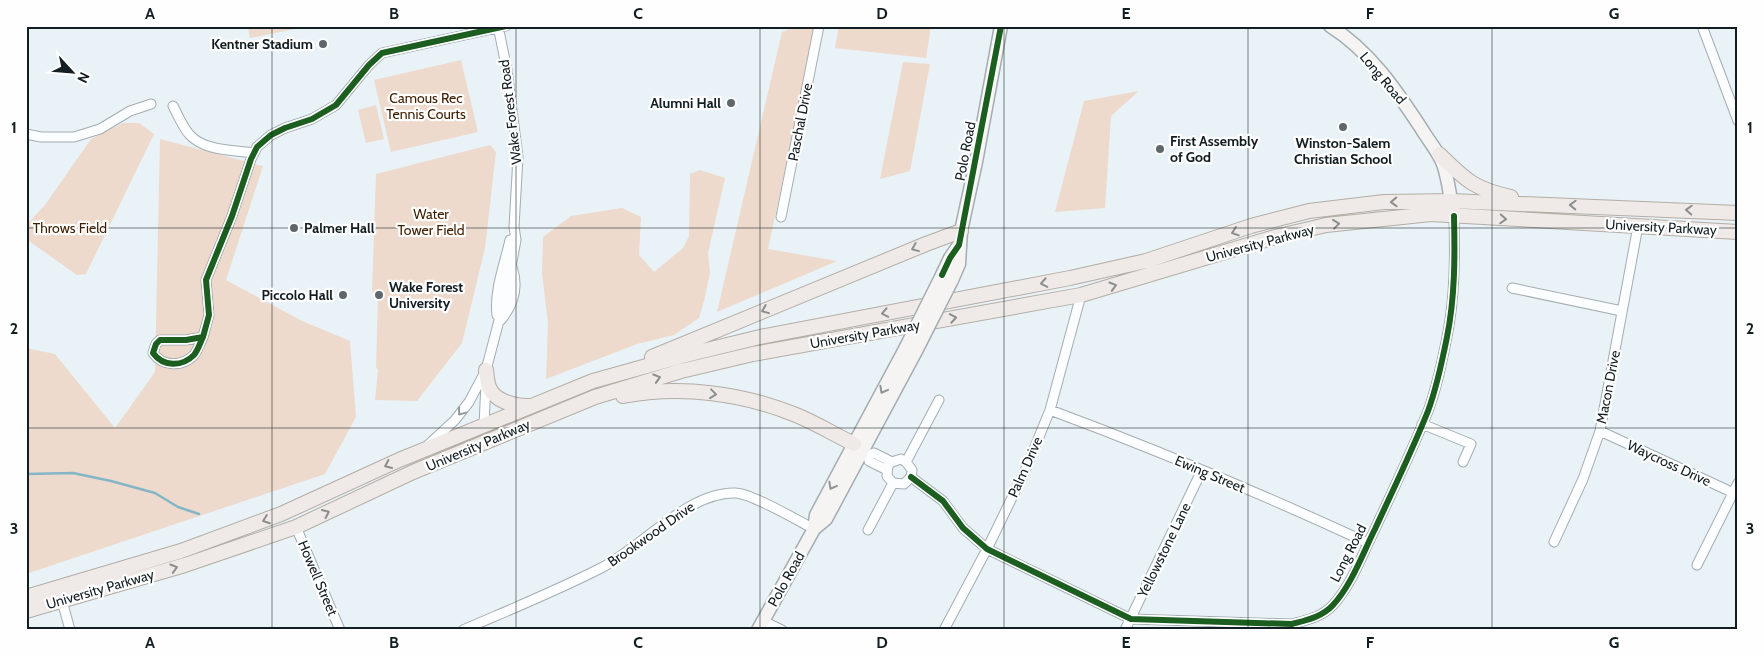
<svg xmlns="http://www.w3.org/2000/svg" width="1764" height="656" viewBox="0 0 1764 656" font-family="Cabin,sans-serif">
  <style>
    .green { fill: #eddacc }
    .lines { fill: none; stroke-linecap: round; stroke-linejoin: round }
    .stream { stroke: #84b6c8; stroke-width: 2.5 }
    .street-casing { stroke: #a4adb1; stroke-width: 11 }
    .secondary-casing { stroke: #a4adb1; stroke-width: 15 }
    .primary-casing { stroke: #b3ada6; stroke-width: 16 }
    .street { stroke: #fcfdfe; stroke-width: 9 }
    .secondary { stroke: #f5f4f2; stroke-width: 12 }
    .primary { stroke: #efeae7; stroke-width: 14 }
    .secondary-bridge-casing { stroke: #a4adb1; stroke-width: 15; stroke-linecap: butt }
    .secondary-bridge { stroke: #f5f4f2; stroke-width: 12 }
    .cycleway-casing { stroke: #fefefe; stroke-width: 9 }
    .cycleway { stroke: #1b5e20; stroke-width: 6 }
    .oneway { stroke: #8c8e8e }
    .oneway2 { stroke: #8f9494 }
    .oneway3 { stroke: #93999b }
    .grid { fill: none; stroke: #131e22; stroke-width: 1; stroke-opacity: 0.55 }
    .poi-dot { fill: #5e686c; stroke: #fefefe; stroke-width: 2 }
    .labels { text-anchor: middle; stroke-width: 4.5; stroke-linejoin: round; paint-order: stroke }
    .poi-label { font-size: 14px; font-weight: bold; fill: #131e22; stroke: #fefefe; text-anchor: end }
    .street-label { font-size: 14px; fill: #131e22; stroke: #fefefe }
    .park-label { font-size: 14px; fill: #402002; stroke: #fefefe }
    .neatline { fill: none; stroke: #131e22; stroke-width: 2 }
    .grid-label { font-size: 16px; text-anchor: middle; font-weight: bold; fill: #131e22 }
  </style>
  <rect width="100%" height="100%" fill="#e9f2f6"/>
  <!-- green -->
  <path class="green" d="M258,26H309L250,38L248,28Z
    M798,26H816L768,249L837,261L717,312L782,32Z
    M839,26H931L926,58L835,48Z
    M461,60L478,132L391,152L374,80Z
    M903,62L930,64L910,171L880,179Z
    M1139,91L1111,116L1105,208L1055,212L1084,101Z
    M376,105L384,139L366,143L358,110Z
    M123,123H139L154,134L86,274L77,275L26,239V225L45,205L91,139Z
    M160,139L263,166L226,280L302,321L350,341L356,417L325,474L26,574V348L55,354L115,428L155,372Z
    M490,145L496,152L485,248L462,343L417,401L375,400L378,370L376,367L378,298L372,291L376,174Z
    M700,170L725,178L708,253L710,273L704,301L699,318L674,335L637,344L546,379L548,323L542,273L543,237L571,216L622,208L641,217L639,255L654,272L683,248L689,236L690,174Z"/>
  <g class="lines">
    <!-- stream -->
    <path class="stream" d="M26,474L73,473L111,481L155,493L178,507L199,514"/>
    <defs>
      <path id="street" d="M1702,26L1738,121
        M173,106C178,115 182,126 189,134C203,151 233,150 254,153
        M26,134L41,137H74L100,129L130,111L151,104
        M781,217L819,26
        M1512,288L1622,311
        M497,315C494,290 505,263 510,240
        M501,320C514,304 519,287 512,267
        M203,337C200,343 198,350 194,355C182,367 163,367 153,353L156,344L160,340H186L203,337L209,315L206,280L232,216L251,159L257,147L271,135L285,128L312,119L336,105L369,65L382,53L506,26
        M1050,410C1158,450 1264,495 1368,543
        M1422,424L1471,444L1463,462
        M484,425L486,383
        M1600,431L1738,495
        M428,445L455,420L469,402L486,370L506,294L516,240L514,227L518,157L507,70L498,26
        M863,452L868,455L874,453L892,462L901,459L906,462L912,470L911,477L904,484L893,483L887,476L888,465L892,462
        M868,455L869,461L887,470
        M906,462L939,400
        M911,477L943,501L963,528L987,549L1131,619L1292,624C1307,620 1322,617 1333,605C1352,584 1362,555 1375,529C1393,490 1412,451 1428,411C1437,387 1442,362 1447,337C1455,297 1455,257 1454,216
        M296,527L340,630
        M868,530L893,483
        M1554,542L1583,479L1600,431L1638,226
        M1697,565L1738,483
        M61,597L70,630
        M763,621L782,630
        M463,630C509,610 556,591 601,568C643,547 687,492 735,493C751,493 797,520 814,529
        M944,630L987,549L1025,471L1050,410L1081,295
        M1125,630L1202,470"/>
      <path id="secondary" d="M1330,26C1370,51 1396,90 1421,128C1428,140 1438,151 1443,164C1449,181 1450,199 1454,216
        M942,275L950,258L959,245
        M952,280L959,264L961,231L976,162L1001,26
        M814,529L826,519L915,353
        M758,630L814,529L816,515L906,347"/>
      <path id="primary" d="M1439,154C1465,179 1473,189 1511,197
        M652,357L926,244L961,231
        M486,370C487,376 487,382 489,387C494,401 514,406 528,406
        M623,396C680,385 742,393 796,415C816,423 835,435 854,444
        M26,597L181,551L281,514L399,460L593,381L686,355L760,337L1070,278L1146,261L1251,226L1309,211L1384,202L1451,201L1738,213
        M26,611L185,565L296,527L413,472L595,397L681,371L753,354L1081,295L1275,237L1326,225L1431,214L1738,232"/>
    </defs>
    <!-- street casing -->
    <use href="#street" class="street-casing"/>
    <!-- secondary casing -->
    <use href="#secondary" class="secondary-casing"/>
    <!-- primary casing -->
    <use href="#primary" class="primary-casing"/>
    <!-- street -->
    <use href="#street" class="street"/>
    <!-- secondary -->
    <use href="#secondary" class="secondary"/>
    <!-- primary -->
    <use href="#primary" class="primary"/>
    <defs>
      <path id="secondary-bridge" d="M906,347L942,275
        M915,353L952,280"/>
    </defs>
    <!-- secondary-bridge casing -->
    <use href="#secondary-bridge" class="secondary-bridge-casing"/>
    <!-- secondary-bridge -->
    <use href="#secondary-bridge" class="secondary-bridge"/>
    <defs>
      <path id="cycleway" d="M942,275L950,258L959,245L1001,26
        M203,337C200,343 198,350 194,355C182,367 163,367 153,353L156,344L160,340H186L203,337L209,315L206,280L232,216L251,159L257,147L271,135L285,128L312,119L336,105L369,65L382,53L506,26
        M911,477L943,501L963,528L987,549L1131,619L1292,624C1307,620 1322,617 1333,605C1352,584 1362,555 1375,529C1393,490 1412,451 1428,411C1437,387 1442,362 1447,337C1455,297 1455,257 1454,216"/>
    </defs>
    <!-- cycleway casing -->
    <use href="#cycleway" class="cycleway-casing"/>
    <!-- cycleway -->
    <use href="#cycleway" class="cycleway"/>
  </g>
  <!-- one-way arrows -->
  <defs><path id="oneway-chevron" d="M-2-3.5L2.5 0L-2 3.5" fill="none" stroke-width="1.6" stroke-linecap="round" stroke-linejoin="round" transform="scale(1.25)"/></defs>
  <g class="oneway">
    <use href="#oneway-chevron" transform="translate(1394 202) rotate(178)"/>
    <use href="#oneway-chevron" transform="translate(1573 205) rotate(-178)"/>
    <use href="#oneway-chevron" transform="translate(1689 210) rotate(-177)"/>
    <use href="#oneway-chevron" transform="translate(1503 219) rotate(3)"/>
    <use href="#oneway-chevron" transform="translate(1336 224) rotate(-7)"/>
    <use href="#oneway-chevron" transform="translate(1235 232) rotate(161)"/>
    <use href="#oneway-chevron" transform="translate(915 248) rotate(158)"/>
    <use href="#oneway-chevron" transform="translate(1044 283) rotate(169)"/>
    <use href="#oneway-chevron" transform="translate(1113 286) rotate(-16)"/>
    <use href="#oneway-chevron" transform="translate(765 310) rotate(158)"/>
    <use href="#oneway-chevron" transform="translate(885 313) rotate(169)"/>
    <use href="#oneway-chevron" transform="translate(953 318) rotate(-10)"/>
    <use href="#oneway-chevron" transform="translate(657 378) rotate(-17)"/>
    <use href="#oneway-chevron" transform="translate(713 394) rotate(7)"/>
    <use href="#oneway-chevron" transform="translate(388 465) rotate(155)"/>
    <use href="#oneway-chevron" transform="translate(326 513) rotate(-25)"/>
    <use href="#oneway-chevron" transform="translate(266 520) rotate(160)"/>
    <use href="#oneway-chevron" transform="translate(174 568) rotate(-16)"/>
  </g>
  <g class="oneway2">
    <use href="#oneway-chevron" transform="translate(883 390) rotate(118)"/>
    <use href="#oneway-chevron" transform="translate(832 486) rotate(119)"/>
  </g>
  <use class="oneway3" href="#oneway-chevron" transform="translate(461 412) rotate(127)"/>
  <!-- grid -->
  <path class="grid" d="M272,26V630M516,26V630M760,26V630M1004,26V630M1248,26V630M1492,26V630M26,228H1738M26,428H1738"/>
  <!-- markers -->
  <g class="poi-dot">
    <circle cx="323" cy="44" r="5"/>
    <circle cx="731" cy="103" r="5"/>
    <circle cx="1343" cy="127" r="5"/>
    <circle cx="1160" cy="149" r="5"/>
    <circle cx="294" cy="228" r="5"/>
    <circle cx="343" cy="295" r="5"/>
    <circle cx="379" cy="295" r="5"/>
  </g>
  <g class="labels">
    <!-- poi labels -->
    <g class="poi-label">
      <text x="313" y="49">Kentner Stadium</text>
      <text x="721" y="108">Alumni Hall</text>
      <text x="1170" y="146" text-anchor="start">First Assembly<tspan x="1170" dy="16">of God</tspan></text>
      <text x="1343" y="148" text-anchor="middle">Winston-Salem<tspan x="1343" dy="16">Christian School</tspan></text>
      <text x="304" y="233" text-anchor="start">Palmer Hall</text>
      <text x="389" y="292" text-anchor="start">Wake Forest<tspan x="389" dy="16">University</tspan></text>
      <text x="333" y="300">Piccolo Hall</text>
    </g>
    <!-- street labels -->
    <g class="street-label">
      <text transform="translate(1383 78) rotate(50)" y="5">Long Road</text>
      <text transform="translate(510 112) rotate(-97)" y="5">Wake Forest Road</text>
      <text transform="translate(800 122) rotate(-79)" y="5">Paschal Drive</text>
      <text transform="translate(965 151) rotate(-79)" y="5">Polo Road</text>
      <text transform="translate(1661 227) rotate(3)" y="5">University Parkway</text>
      <text transform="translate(1260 243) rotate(-15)" y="5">University Parkway</text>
      <text transform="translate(865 334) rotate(-10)" y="5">University Parkway</text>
      <text transform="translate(1608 387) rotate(-79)" y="5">Macon Drive</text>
      <text transform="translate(478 445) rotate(-23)" y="5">University Parkway</text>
      <text transform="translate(1669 463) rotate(25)" y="5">Waycross Drive</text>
      <text transform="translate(1025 467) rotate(-66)" y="5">Palm Drive</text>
      <text transform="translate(1210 474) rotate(23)" y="5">Ewing Street</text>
      <text transform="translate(651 534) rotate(-35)" y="5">Brookwood Drive</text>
      <text transform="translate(1164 550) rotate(-64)" y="5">Yellowstone Lane</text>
      <text transform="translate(1348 553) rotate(-63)" y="5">Long Road</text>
      <text transform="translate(318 578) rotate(67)" y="5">Howell Street</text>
      <text transform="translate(786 579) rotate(-61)" y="5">Polo Road</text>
      <text transform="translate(100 589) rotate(-16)" y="5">University Parkway</text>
    </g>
    <!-- park labels -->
    <g class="park-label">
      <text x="426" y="103">Camous Rec<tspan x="426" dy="16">Tennis Courts</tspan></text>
      <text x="431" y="219">Water<tspan x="431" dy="16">Tower Field</tspan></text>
      <text x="70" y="233">Throws Field</text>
    </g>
  </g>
  <!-- border -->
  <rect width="1764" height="656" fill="none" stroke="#fefefe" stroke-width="55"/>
  <!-- north arrow -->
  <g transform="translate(72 72) rotate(116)" stroke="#fefefe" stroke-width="4" paint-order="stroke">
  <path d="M0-4L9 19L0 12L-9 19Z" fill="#131e22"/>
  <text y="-8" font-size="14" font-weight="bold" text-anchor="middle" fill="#131e22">N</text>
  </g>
  <rect x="28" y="28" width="1708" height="600" class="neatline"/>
  <g class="grid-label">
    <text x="150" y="19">A</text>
    <text x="394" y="19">B</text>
    <text x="638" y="19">C</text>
    <text x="882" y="19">D</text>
    <text x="1126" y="19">E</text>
    <text x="1370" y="19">F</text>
    <text x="1614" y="19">G</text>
    <text x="14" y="133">1</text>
    <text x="1750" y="133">1</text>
    <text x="14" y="334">2</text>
    <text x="1750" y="334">2</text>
    <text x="14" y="534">3</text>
    <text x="1750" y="534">3</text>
    <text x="150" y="648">A</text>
    <text x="394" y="648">B</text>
    <text x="638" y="648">C</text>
    <text x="882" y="648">D</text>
    <text x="1126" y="648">E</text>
    <text x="1370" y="648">F</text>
    <text x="1614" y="648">G</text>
  </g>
</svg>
